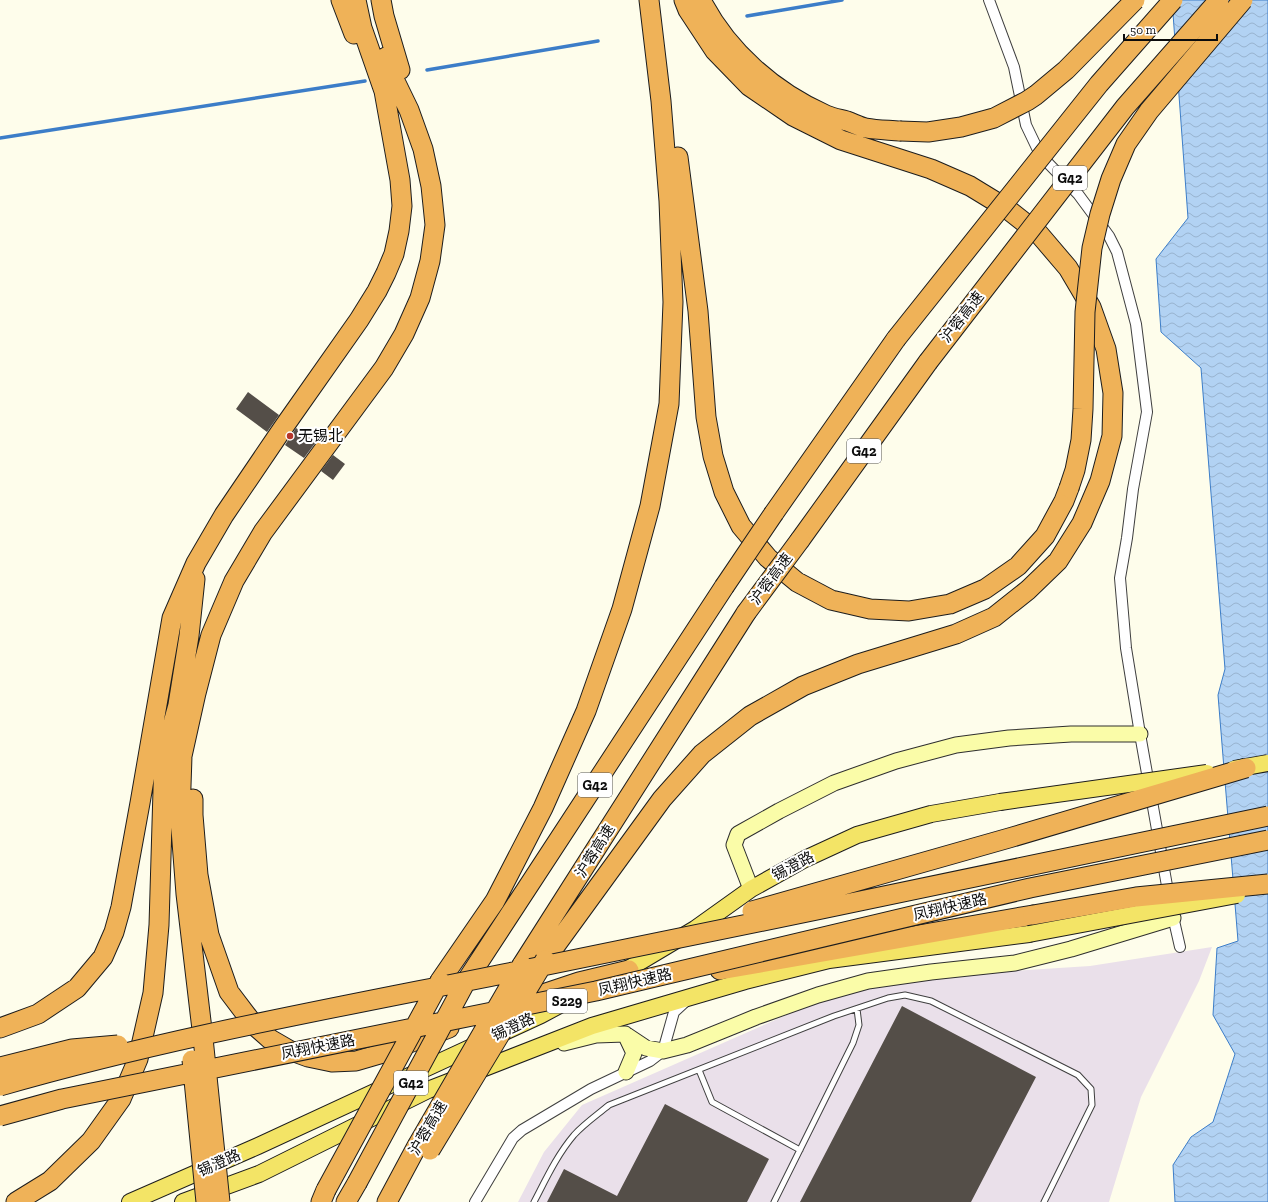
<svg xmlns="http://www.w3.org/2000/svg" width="1268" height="1202" viewBox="0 0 1268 1202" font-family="'Zilla Slab','Noto Sans SC',serif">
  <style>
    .industrial { fill: #eae0ea }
    .water { fill: url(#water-waves); stroke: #3c7dc8 }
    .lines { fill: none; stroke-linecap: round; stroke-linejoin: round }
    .stream { stroke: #3c7dc8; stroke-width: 3.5 }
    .building { fill: #544e48 }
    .lane-casing { stroke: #3f3f3f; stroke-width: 7 }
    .street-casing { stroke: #3f3f3f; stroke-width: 12 }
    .secondary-casing { stroke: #2e2e2e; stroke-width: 17 }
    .primary-casing { stroke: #1d1d1d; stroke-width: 18 }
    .highway-casing { stroke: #1d1d1d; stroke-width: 21 }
    .lane { stroke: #fff; stroke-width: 5 }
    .street { stroke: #fff; stroke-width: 10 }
    .secondary { stroke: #fafca8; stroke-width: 15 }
    .primary { stroke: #f3e466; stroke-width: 16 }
    .highway { stroke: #efb258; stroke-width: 19 }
    .primary-bridge-casing { stroke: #1d1d1d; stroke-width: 18; stroke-linecap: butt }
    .highway-bridge-casing { stroke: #1d1d1d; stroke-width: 21; stroke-linecap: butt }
    .primary-bridge { stroke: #f3e466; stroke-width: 16 }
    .highway-bridge { stroke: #efb258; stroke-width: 19 }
    .poi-dot { fill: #b6362a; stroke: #fff; stroke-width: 1.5 }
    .labels { text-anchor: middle; stroke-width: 4; stroke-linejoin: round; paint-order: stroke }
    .shield { fill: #fff; stroke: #555; stroke-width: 1 }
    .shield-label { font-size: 14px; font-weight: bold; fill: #0c0c0c }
    .street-label { font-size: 15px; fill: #0c0c0c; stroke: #fff }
    .poi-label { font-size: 15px; fill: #0c0c0c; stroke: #fff; text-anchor: start }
  </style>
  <defs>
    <pattern id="water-waves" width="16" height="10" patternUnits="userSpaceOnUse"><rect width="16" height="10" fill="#b2d2f3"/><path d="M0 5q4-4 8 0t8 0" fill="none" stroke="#98b3cf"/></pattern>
  </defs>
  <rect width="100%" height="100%" fill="#fefdeb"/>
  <!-- industrial -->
  <path class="industrial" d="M1212,947L1199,981L1141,1097L1109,1202H518L544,1152L582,1105L816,1002L881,982L934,976L1090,966Z"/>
  <!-- water -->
  <path class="water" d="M1172,0H1268V1202H1175L1173,1165L1191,1137L1213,1122L1235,1054L1213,1015L1217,948L1238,941L1218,695L1225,669L1201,368L1161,332L1156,259L1188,218Z"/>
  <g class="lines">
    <!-- stream -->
    <path class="stream" d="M747,16L842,0
      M427,70L598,41
      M0,138L365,81"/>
  </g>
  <!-- building -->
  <path class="building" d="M248,392L279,415L267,432L236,409Z
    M296,428L316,442L304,458L285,445Z
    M333,455L345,464L333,480L321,471Z
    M902,1006L1036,1077L971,1202H800Z
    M665,1104L769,1159L747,1202H547L564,1169L617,1196Z"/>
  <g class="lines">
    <defs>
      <path id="lane" d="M699,1070L712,1102L800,1150
        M534,1202C546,1179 557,1155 574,1135C584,1124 597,1115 609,1105L834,1016L888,998L905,995L931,1001L1078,1075L1091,1089L1092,1105L1044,1202
        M774,1202L853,1043L859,1025L857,1009"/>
      <path id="street" d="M989,0L1014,67L1026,125L1037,148L1047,162L1078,194L1109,236L1117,252L1136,324L1147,412L1133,489L1127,538L1120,578L1126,648L1140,734L1169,897
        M1172,912L1180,947
        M475,1202L513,1138L522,1130L591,1089L650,1061L663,1051L674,1012L687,1000"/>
      <path id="secondary" d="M751,889L734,845L738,834L779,811L834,783L896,761L956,745L1009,738L1071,734H1140
        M625,1034L646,1048L663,1051L687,1045L756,1017L818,995L868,981L931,972L1015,963L1071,949L1173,918
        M564,1043L596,1035L625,1034L634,1053L626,1072"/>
      <path id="primary" d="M618,975L695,929L751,889L805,859L857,835L931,814L1000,802
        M130,1202L258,1146L541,1015L569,1000
        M183,1202L259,1174L428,1090L592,1026L745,981L829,960L1029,934"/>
      <path id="highway" d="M341,0L354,34
        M381,0L384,16L400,70
        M701,0C727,51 774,92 826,115C833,118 840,119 847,121C853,123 860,127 866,128C877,130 889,130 900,131
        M678,157L698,311L706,417L713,456L724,492L741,526L768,558L797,582L831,600L870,609L909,611L950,604L985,589L1018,566L1045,536L1064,501L1069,488
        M774,513L896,339
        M800,540L928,362
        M176,717L189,636L195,579
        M193,799V815L198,875L209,935L229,992L254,1025L270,1039L289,1050L308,1057L332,1062L356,1061L380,1054L449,1028
        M545,960L662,799L702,754L750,716L803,686L858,664L956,634L994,617L1028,590L1058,561L1082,523L1100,481L1112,436L1113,393L1106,349L1091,307L1068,268L1039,234L1006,208L970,186L931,169L841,140L793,116L749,86L715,51L688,10L684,0
        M522,965L746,613
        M720,970L1033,915
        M440,981L495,901L543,808L586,711L622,609L650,506L669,404L673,302L669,201L661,101L649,0
        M465,983L724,587
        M534,997L579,982L629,970
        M0,1028L38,1014L77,988L103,957L114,932L121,907L140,803L172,618L196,563L224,515L283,428L359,320L377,291L386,273L394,254L399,231L402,206L400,180L384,91L362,28L356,0
        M203,1038L186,894L180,816L182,756L196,693L211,635L234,581L263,532L384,368L404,334L420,298L430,261L435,225L431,186L423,149L409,110L393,77L386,57
        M16,1202L50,1181L91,1141L121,1099L138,1059L153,993L159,925L164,756L178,705
        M321,1202L326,1190
        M346,1202L357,1183
        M387,1202L417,1146"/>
    </defs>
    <!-- lane casing -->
    <use href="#lane" class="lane-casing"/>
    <!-- street casing -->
    <use href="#street" class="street-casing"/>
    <!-- secondary casing -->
    <use href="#secondary" class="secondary-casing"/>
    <!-- primary casing -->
    <use href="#primary" class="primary-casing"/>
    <!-- highway casing -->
    <use href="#highway" class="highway-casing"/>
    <!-- lane -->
    <use href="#lane" class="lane"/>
    <!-- street -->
    <use href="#street" class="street"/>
    <!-- secondary -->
    <use href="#secondary" class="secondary"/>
    <!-- primary -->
    <use href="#primary" class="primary"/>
    <!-- highway -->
    <use href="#highway" class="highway"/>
    <defs>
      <path id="primary-bridge" d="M1234,769L1268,763
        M1000,802L1207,773
        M1029,934L1237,895"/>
      <path id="highway-bridge" d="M900,131L928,132L961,127L994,118L1027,101L1036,95L1066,70L1135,0
        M896,339L1099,84L1173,0
        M928,362L1125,107L1219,0
        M1069,488L1075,470L1081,440L1083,409L1085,312L1092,248L1100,214L1111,179L1126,144L1149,111L1243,0
        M724,587L774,513
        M746,613L800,540
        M752,911L1009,838L1246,768
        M1033,915L1136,897L1268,884
        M203,1038L220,1202
        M192,1060L206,1202
        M0,1067L72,1049L118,1045
        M0,1086C173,1036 351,1005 528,969C775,919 1021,868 1268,816
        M0,1116L62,1099L596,991L1030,888L1268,840
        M417,1146L522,965
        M430,1150L545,960
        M357,1183L465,983
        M326,1190L440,981"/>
    </defs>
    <!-- primary-bridge casing -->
    <use href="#primary-bridge" class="primary-bridge-casing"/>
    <!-- highway-bridge casing -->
    <use href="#highway-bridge" class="highway-bridge-casing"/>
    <!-- primary-bridge -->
    <use href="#primary-bridge" class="primary-bridge"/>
    <!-- highway-bridge -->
    <use href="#highway-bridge" class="highway-bridge"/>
  </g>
  <!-- markers -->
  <circle class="poi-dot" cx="290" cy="436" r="4"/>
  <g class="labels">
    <!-- shield labels -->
    <g class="shield">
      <rect x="1053" y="166" width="34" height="24" rx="3"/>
      <rect x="847" y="439" width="34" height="24" rx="3"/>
      <rect x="578" y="773" width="34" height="24" rx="3"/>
      <rect x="547" y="989" width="40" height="24" rx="3"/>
      <rect x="394" y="1071" width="34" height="24" rx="3"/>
    </g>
    <g class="shield-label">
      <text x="1070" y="183">G42</text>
      <text x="864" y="456">G42</text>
      <text x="595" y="790">G42</text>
      <text x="567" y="1006">S229</text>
      <text x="411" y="1088">G42</text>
    </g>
    <!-- street labels -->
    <g class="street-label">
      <text transform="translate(962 317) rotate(-52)" y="5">沪蓉高速</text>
      <text transform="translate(771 579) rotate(-53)" y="5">沪蓉高速</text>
      <text transform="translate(595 851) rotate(-58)" y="5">沪蓉高速</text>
      <text transform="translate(793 866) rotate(-28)" y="5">锡澄路</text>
      <text transform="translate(950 907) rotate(-13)" y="5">凤翔快速路</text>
      <text transform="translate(635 982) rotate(-13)" y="5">凤翔快速路</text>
      <text transform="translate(513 1027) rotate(-25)" y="5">锡澄路</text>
      <text transform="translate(318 1047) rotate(-11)" y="5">凤翔快速路</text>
      <text transform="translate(428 1128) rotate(-60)" y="5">沪蓉高速</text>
      <text transform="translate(219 1163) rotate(-24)" y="5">锡澄路</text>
    </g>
    <!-- poi labels -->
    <g class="poi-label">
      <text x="298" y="441">无锡北</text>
    </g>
  </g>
  <!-- scale -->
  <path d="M1124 34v6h93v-6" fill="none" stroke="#0c0c0c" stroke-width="2"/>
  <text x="1130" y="34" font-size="12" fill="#0c0c0c" stroke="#ffffff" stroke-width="3" paint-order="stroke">50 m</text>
</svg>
